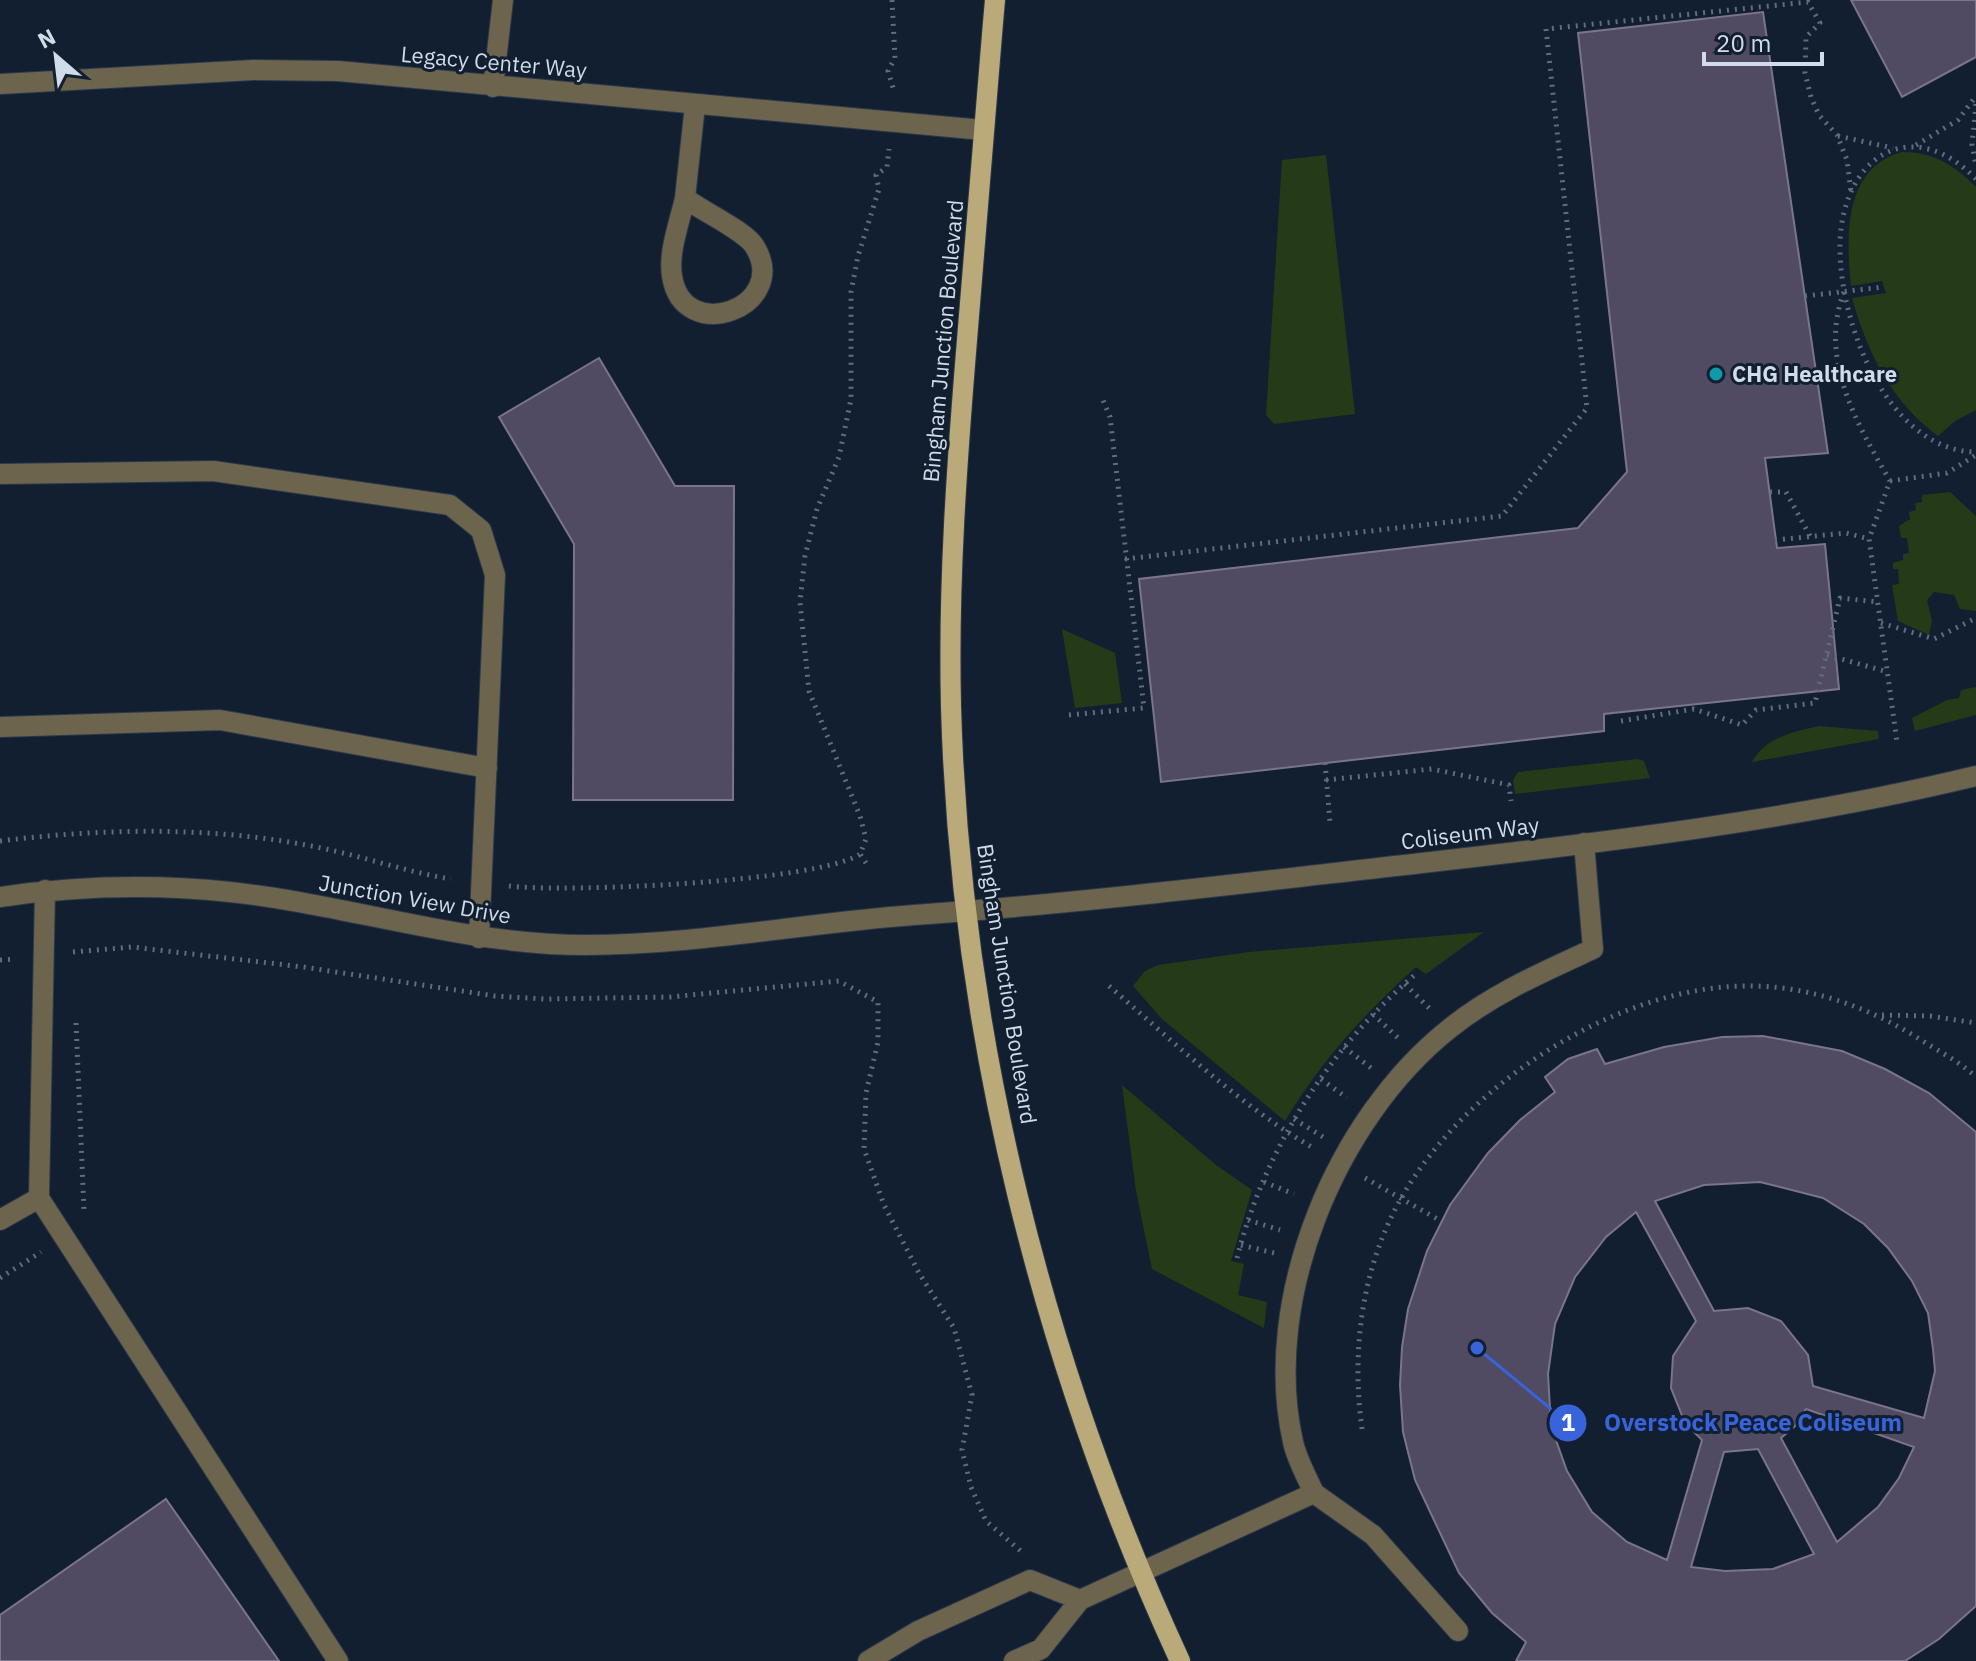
<svg xmlns="http://www.w3.org/2000/svg" width="1976" height="1661" viewBox="0 0 1976 1661" font-family="'IBM Plex Sans',sans-serif">
  <style>
    .green { fill: #253b18 }
    .building { fill: #504a63; stroke: #7a748e; stroke-width: 2; fill-rule: evenodd }
    .lines { fill: none; stroke-linecap: round; stroke-linejoin: round }
    .minor-casing { stroke: #2c394b; stroke-width: 22 }
    .major-casing { stroke: #2c394b; stroke-width: 22 }
    .path { stroke: #616d7d; stroke-width: 5; stroke-dasharray: 2 6; stroke-linecap: butt }
    .minor { stroke: #6c644c; stroke-width: 20 }
    .major { stroke: #bbaa79; stroke-width: 20 }
    .culture-dot { fill: #0f9aa8; stroke: #111f31; stroke-width: 3 }
    .labels { text-anchor: middle; stroke-width: 6; stroke-linejoin: round; paint-order: stroke }
    .street-label { font-size: 22px; fill: #d2dbe8; stroke: #111f31 }
    .poi-label { font-size: 22px; font-weight: bold; fill: #d2dbe8; stroke: #111f31; text-anchor: start }
    .leader { fill: none; stroke: #3863da; stroke-width: 3 }
    .callout-dot { fill: #3863da; stroke: #111f31; stroke-width: 3 }
    .mark-label { font-size: 24px; text-anchor: middle; font-weight: bold; fill: #fff }
    .callout-label { font-size: 24px; text-anchor: middle; font-weight: bold; fill: #3863da; stroke: #111f31; stroke-width: 6; stroke-linejoin: round; paint-order: stroke }
  </style>
  <rect width="100%" height="100%" fill="#111f31"/>
  <!-- green -->
  <path class="green" d="M1902,152C1934,152 1954,165 1976,187V410L1955,421L1938,436C1891,401 1868,354 1852,298L1886,293L1882,281L1851,286C1846,237 1843,168 1902,152Z
    M1326,155L1355,414L1274,424L1266,415L1282,160Z
    M1950,492L1976,516V611L1960,609L1954,595L1934,592L1927,600L1932,621L1929,635L1898,621L1892,585L1899,584L1898,569H1893V563L1903,560V554L1909,553L1907,538H1901L1899,526L1910,519L1909,512L1916,510L1915,503L1922,502V495Z
    M1062,629L1115,653L1122,703L1075,708Z
    M1976,687V715L1915,731L1912,718L1947,700L1959,698L1961,690Z
    M1819,726L1878,731L1879,739L1752,762C1766,737 1793,732 1819,726Z
    M1638,759L1644,761L1650,778L1515,794L1513,780L1518,772Z
    M1484,932L1426,974L1416,967C1364,1014 1321,1061 1285,1121L1162,1019L1133,986L1145,971L1158,965L1249,952Z
    M1122,1085L1216,1165L1252,1190L1231,1261L1244,1264L1238,1295L1267,1302L1264,1328L1152,1269L1136,1191Z"/>
  <!-- building -->
  <path class="building" d="M1851,0H1976V57L1902,97Z
    M1763,12L1828,453L1765,458L1777,548L1825,544L1839,689L1604,714V731L1161,782L1139,579L1578,528L1627,472L1578,33Z
    M599,358L675,486H734L733,800H573L574,544L499,417Z
    M1763,1036L1842,1051L1885,1069L1929,1093L1976,1132V1606L1939,1639L1905,1661H1516L1526,1642L1492,1613L1459,1573L1415,1480L1403,1432L1400,1385L1402,1347L1408,1309L1427,1251L1450,1205L1488,1153L1520,1120L1555,1092L1545,1077L1568,1059L1597,1049L1605,1064L1664,1047L1722,1037ZM1760,1182L1823,1198L1864,1224L1888,1248L1912,1281L1928,1313L1933,1349L1935,1371L1924,1418L1813,1386L1808,1355L1781,1321L1748,1308L1714,1311L1655,1201L1704,1185ZM1636,1212L1696,1321L1673,1356L1671,1388L1685,1423L1702,1440L1667,1560L1627,1542L1592,1512L1567,1471L1551,1426L1548,1374L1555,1324L1575,1277L1606,1237ZM1806,1409L1914,1447L1899,1478L1878,1507L1837,1542L1781,1438L1795,1426ZM1758,1449L1814,1554L1773,1569L1725,1571L1691,1567L1724,1452Z
    M166,1499L279,1661H0V1615Z"/>
  <g class="lines">
    <defs>
      <path id="minor" d="M0,84L253,70L338,71L983,130
        M493,87L503,0
        M685,198C703,212 746,231 755,247C791,307 683,347 672,276C668,252 680,221 685,198Z
        M685,198L695,105
        M0,474L213,471L450,505L481,530L495,575L479,938
        M0,727L220,720L487,768
        M45,890L39,1198L338,1661
        M0,897C76,886 154,884 230,892C350,905 464,945 586,945C696,945 804,923 914,915C1084,903 1253,882 1422,863C1608,842 1794,820 1976,776
        M0,1220L39,1198
        M1314,1493L1373,1535L1458,1631
        M868,1661L918,1631L1030,1580L1080,1600
        M1014,1661L1041,1649L1080,1600L1314,1493C1307,1477 1297,1460 1293,1442C1261,1299 1336,1119 1449,1029C1492,994 1543,972 1593,949L1584,843"/>
      <path id="major" d="M995,0C985,113 976,226 967,340C957,462 948,583 951,706C960,1034 1043,1364 1180,1661"/>
    </defs>
    <!-- minor casing -->
    <use href="#minor" class="minor-casing"/>
    <!-- major casing -->
    <use href="#major" class="major-casing"/>
    <!-- path -->
    <path class="path" d="M892,0L895,58L888,71L894,91
      M1976,104L1972,144L1976,166
      M1838,136L1893,148
      M1916,145L1958,120L1976,96
      M1976,179C1917,118 1851,149 1841,229C1832,307 1883,451 1976,452
      M1844,292C1818,358 1857,424 1890,481L1869,539L1897,742
      M1805,296L1884,287
      M1890,481L1947,473L1976,455
      M1770,492H1786L1810,536
      M1775,540L1846,533L1869,539
      M1125,559L1502,516L1587,408L1546,29L1808,2L1820,23L1806,37L1805,73L1811,97L1819,115L1837,135L1847,160L1851,192
      M1881,623L1934,639L1976,618
      M1827,655L1888,672
      M1069,715L1144,708L1110,417L1103,400
      M1621,721L1694,709L1742,725L1756,710L1815,703L1840,598L1878,602
      M1325,763L1330,822
      M1326,780L1432,769L1509,785L1511,801
      M0,841C105,828 217,826 321,848C365,857 407,872 451,879
      M866,863L860,854L866,839L860,816L809,691L800,602L805,556L817,509L839,457L851,399V292L858,256L879,189L876,175L887,167L889,149
      M509,886C565,893 819,882 860,854
      M73,952L132,947L303,967L495,996L544,999L670,997L839,981L878,1002V1042L866,1093L864,1149L884,1205L919,1273L954,1328L972,1395L962,1450L971,1487L986,1521L1023,1553
      M0,960L16,959
      M1405,984L1429,1008
      M1109,986C1175,1043 1239,1105 1315,1149
      M1373,1014L1398,1038
      M1882,1015L1930,1016L1976,1023
      M76,1023L84,1209
      M1344,1047L1371,1068
      M1321,1079L1347,1098
      M1294,1119L1323,1137
      M1365,1178L1441,1221
      M1264,1182L1294,1194
      M1248,1220L1280,1230
      M1241,1245L1274,1253
      M1237,1258C1265,1148 1330,1047 1417,973
      M0,1278L41,1252
      M1362,1429C1351,1350 1362,1265 1403,1195C1469,1081 1623,982 1757,986C1816,988 1872,1009 1921,1040C1940,1052 1960,1062 1976,1077"/>
    <!-- minor -->
    <use href="#minor" class="minor"/>
    <!-- major -->
    <use href="#major" class="major"/>
  </g>
  <!-- markers -->
  <circle class="culture-dot" cx="1716" cy="374" r="8"/>
  <g class="labels">
    <!-- street labels -->
    <g class="street-label">
      <text transform="translate(494 62) rotate(5)" y="8">Legacy Center Way</text>
      <text transform="translate(943 341) rotate(-85)" y="8">Bingham Junction Boulevard</text>
      <text transform="translate(1470 833) rotate(-7)" y="8">Coliseum Way</text>
      <text transform="translate(415 899) rotate(10)" y="8">Junction View Drive</text>
      <text transform="translate(1007 984) rotate(81)" y="8">Bingham Junction Boulevard</text>
    </g>
    <!-- poi labels -->
    <g class="poi-label">
      <text x="1732" y="382">CHG Healthcare</text>
    </g>
  </g>
  <!-- callouts -->
  <path class="leader" d="M1477 1348L1568 1423"/>
  <g class="callout-dot">
    <circle cx="1477" cy="1348" r="8"/>
    <circle cx="1568" cy="1423" r="20"/>
  </g>
  <g class="mark-label">
    <text x="1568" y="1431">1</text>
  </g>
  <g class="callout-label">
    <text x="1753" y="1431">Overstock Peace Coliseum</text>
  </g>
  <!-- north arrow -->
  <g transform="translate(56 56) rotate(332)" stroke="#111f31" stroke-width="6" paint-order="stroke">
  <path d="M0-6L14 30L0 20L-14 30Z" fill="#d2dbe8"/>
  <text y="-12" font-size="22" font-weight="bold" text-anchor="middle" fill="#d2dbe8">N</text>
  </g>
  <!-- scale -->
  <path d="M1704 52v12h118v-12" fill="none" stroke="#d2dbe8" stroke-width="4"/>
  <text x="1716" y="52" font-size="24" fill="#d2dbe8" stroke="#111f31" stroke-width="6" paint-order="stroke">20 m</text>
</svg>
